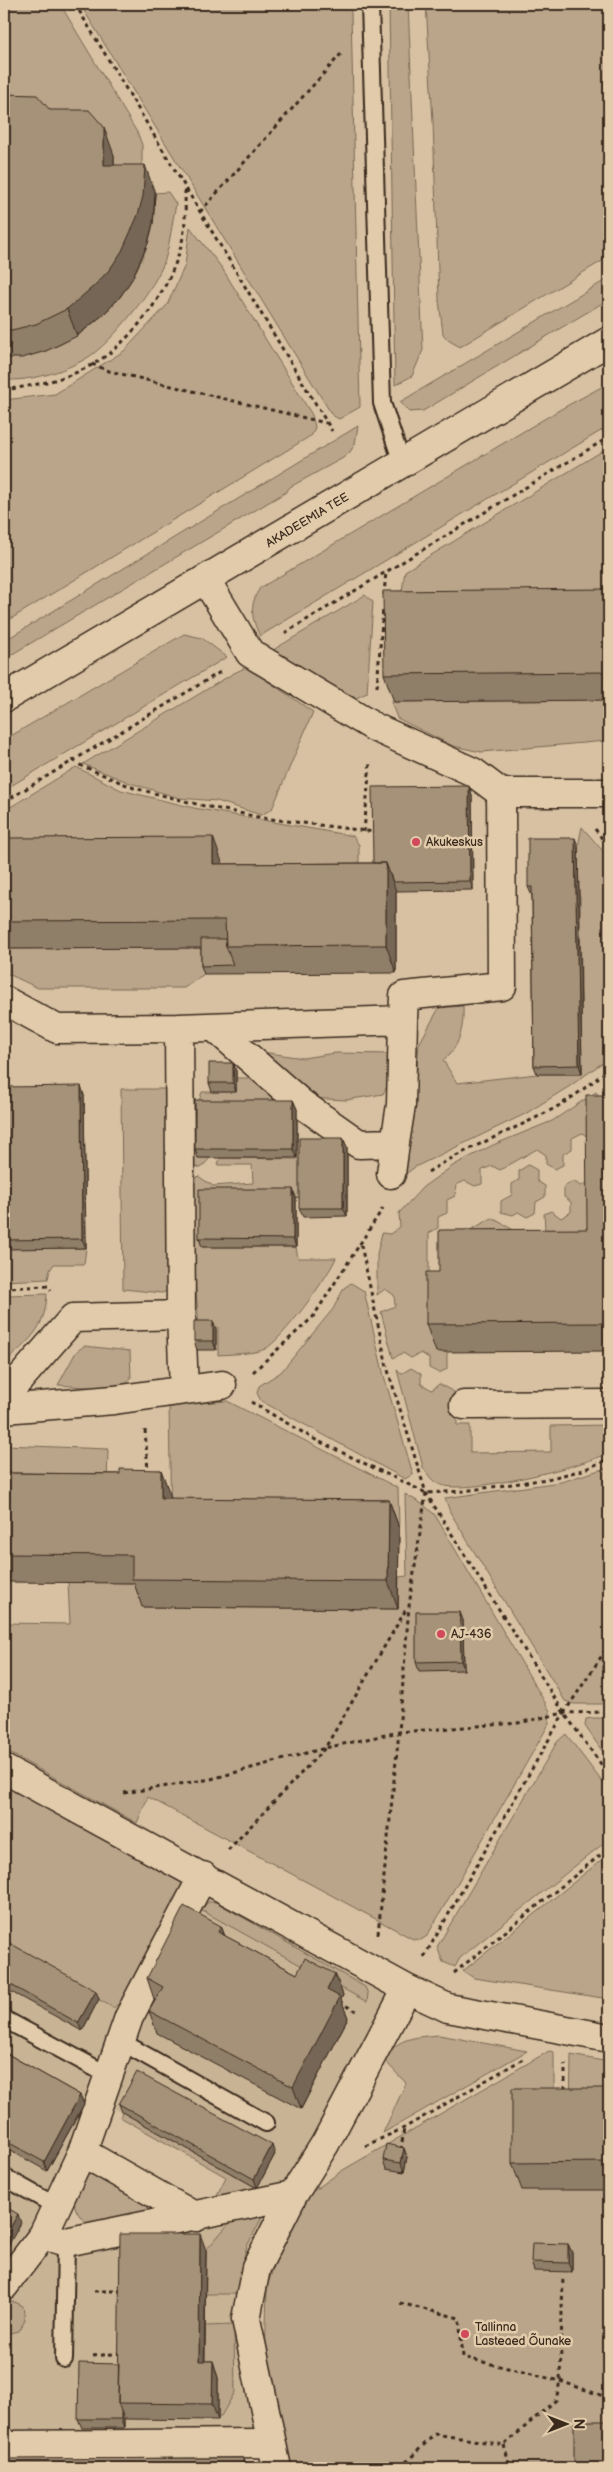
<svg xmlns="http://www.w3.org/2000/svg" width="613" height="2472" viewBox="0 0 613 2472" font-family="'Balsamiq Sans',sans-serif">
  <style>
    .built { fill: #c8b395; fill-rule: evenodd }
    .green { fill: #baa58a; stroke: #7a6854 }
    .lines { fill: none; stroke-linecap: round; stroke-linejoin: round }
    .lane-casing { stroke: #3b2a1e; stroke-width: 20 }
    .street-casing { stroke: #3b2a1e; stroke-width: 31 }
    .secondary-casing { stroke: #3b2a1e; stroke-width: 31 }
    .path { stroke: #3b2a1e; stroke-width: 3; stroke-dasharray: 4 4; stroke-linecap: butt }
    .lane { stroke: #e1cbaa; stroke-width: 16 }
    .street { stroke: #e1cbaa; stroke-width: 28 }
    .secondary { stroke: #e1cbaa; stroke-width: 28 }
    .wall { fill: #8f7e67; stroke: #3b2a1e }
    .shaded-wall { fill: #746654; stroke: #3b2a1e }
    .building { fill: #a69278; stroke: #3b2a1e }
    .poi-dot { fill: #d1495b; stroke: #e1cbaa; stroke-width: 2 }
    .labels { text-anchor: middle; stroke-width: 5; stroke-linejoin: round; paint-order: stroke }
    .street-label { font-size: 12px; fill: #3b2a1e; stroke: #e1cbaa }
    .poi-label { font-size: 12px; fill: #3b2a1e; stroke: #e1cbaa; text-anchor: start }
  </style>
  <rect width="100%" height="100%" fill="#d7c1a2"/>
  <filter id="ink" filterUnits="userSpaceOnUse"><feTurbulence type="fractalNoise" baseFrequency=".02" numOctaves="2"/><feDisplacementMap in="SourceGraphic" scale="10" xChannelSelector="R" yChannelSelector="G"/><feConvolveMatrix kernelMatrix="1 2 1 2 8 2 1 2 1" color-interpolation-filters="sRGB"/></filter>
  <g filter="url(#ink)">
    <!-- built -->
    <path class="built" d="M203,1876L407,1989L236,2315L270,2443L4,2445V1947L129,2017ZM98,2102L122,2112L257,2188L291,2195L43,2234Z"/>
    <!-- green -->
    <path class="green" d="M4,4H60L138,134L142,145V193L4,117Z
      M80,4H348L351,12L360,407L339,419L332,415Z
      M389,4H408L423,350L412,376L395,385Z
      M426,4H609V249L602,261L460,347L448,340L443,334L439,300L433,122Z
      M168,192L176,204C172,223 170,243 165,260C156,287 111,344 87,358C63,372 32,381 4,380V358C75,358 140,293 153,224C155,214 154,203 155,193Z
      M190,227L222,268L312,415L315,427L312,435L4,623V400L55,394L124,351L167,305L185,265Z
      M609,278V299L423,411L409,412L400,402Z
      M609,383V426L260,636C251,618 249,605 260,588L561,409Z
      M358,426L355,444L350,452L343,458L290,487L286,492L4,659V641Z
      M609,447V617L398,618L405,571Z
      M365,595L373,602L367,693L356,698L302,669L273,650Z
      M184,634L202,638L227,657L4,790V740Z
      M247,667L313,712L272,809L261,815L217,801L179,798L130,783L83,764L234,673Z
      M609,700V738L606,741L481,752L453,746L397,718L391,702Z
      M76,767L121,790L194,808L353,836L359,845V891L4,866V811Z
      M582,827L609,858V1058L570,1086L525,1114L415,1167L403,1176L414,1105L419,1044L439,1008L463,1006C464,1026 460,1048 443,1060L457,1083L537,1074H582L580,896H578V846Z
      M204,948V974L184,988H38L4,972V949Z
      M262,1052L303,1058L335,1053L391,1054V1079L383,1094L346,1100L307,1098Z
      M236,1078H255L297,1109L198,1158H210L201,1168L194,1166C186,1140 194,1116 202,1092H236Z
      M121,1089H168L167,1291L162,1293L123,1289Z
      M596,1092L609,1109L591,1139L582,1133L572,1138V1149L563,1154V1165L555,1169L546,1164V1155L537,1149L500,1170L492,1166L482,1170V1184L475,1186L465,1181L456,1185L455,1196L447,1200V1213L438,1217V1228L429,1233V1274L436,1351L447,1352V1369L439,1373L429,1368V1358L421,1353L411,1358L403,1353L393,1358L381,1312L395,1306L394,1295L385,1289L377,1295V1254L382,1233L390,1234L400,1227L399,1213L423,1187L454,1165L493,1145L552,1121Z
      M220,1158L302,1159V1197L296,1198L202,1247H296L298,1258H336C328,1277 282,1340 265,1349C255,1354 230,1354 218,1355V1327H199L193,1255L192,1183L198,1176L213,1186L253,1183L252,1165H218Z
      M528,1165L537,1170V1181L545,1186V1197L536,1202L535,1213L527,1217L518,1212L513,1215L501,1212V1201L512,1195V1184L519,1180V1171Z
      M573,1181L581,1186L590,1181L597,1243L465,1233L492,1218L519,1233L527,1229L536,1234L545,1228L544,1214L551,1211L561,1218L571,1212V1202L564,1197V1187Z
      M4,1248H86L84,1264H54L50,1270L48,1279L4,1281Z
      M351,1283L364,1291L384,1376L413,1474L405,1479L261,1401L257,1393L259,1386L281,1372L333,1309L344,1288Z
      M47,1294C45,1331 29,1339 5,1363L7,1295Z
      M84,1346L130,1351L131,1378L123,1387L99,1388L58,1385L76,1352Z
      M411,1368L421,1374V1384L432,1390L439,1384L456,1393L457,1425H470V1453L551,1452V1426L609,1425V1453C582,1466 468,1495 441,1485C432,1482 428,1475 423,1467L397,1370L401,1374Z
      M227,1401L398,1488L399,1528L171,1526L169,1405Z
      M4,1445L108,1449L107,1484L4,1501Z
      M609,1467V1704H574L565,1701L450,1512L445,1498L561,1482Z
      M405,1494L424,1505L435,1515L550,1711L549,1724L427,1936L421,1940L413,1939L148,1797L137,1823L4,1750V1623L70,1624L68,1582L142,1583L143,1607L398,1609L399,1577L407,1576Z
      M592,1718H609V1761L585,1726L586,1719Z
      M566,1734L609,1791V1839L460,1958L455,1967L443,1962L437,1947L557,1742Z
      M4,1785L182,1883L183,1894L131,1991L114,2008L4,1947Z
      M609,1854V1999L474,1978L463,1971Z
      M208,1902H216L365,1987L368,1994L367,2002L201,1910Z
      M439,2035L527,2051L383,2133L406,2083L385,2061C394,2037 417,2037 439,2035Z
      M549,2051L554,2052V2116L609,2190V2437L580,2468H289L265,2362L267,2287L280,2247L309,2194L343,2170Z
      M571,2055L609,2062V2116H570Z
      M122,2112L257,2188L256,2190L216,2197L226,2177L120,2117Z
      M88,2165L165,2208L87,2223C64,2205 78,2187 88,2165Z
      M259,2214L261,2219L247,2246L236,2294H205L206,2250L232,2220Z
      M4,2302H15L23,2306L25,2320L19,2331L4,2334Z
      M234,2325L235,2392L221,2416H218L204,2378L205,2326Z"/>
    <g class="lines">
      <defs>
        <path id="lane" d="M370,4L382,403L402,463
          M4,2019L108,2075
          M120,2041L266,2123
          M4,2177L56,2206
          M64,2359L66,2242"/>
        <path id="street" d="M206,580L250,653L374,727L473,772L501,793
          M4,1000L57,1029L179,1028
          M214,1027L302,1104L359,1144L395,1143L391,1174
          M395,1143L401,1105L403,1020
          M181,1315L184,1390
          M4,1397L73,1318L181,1315L179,1028L403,1020L404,996L502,986L501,793H609
          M464,1405L609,1404
          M4,1409L114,1400L222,1385
          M4,1769L407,1989L448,2008L609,2038
          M82,2152L196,2217
          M43,2235L66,2242L293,2195L325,2144L407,1989
          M4,2286L43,2235L82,2152L129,2017L203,1876
          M4,2445L270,2443
          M277,2468L246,2319L256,2268L293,2195"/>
        <path id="secondary" d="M4,698L609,341"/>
      </defs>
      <!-- lane casing -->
      <use href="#lane" class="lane-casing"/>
      <!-- street casing -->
      <use href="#street" class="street-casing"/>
      <!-- secondary casing -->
      <use href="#secondary" class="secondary-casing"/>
      <!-- path -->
      <path class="path" d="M75,4L332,431
        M200,212L341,54
        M92,364L109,371L326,423
        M4,390C32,386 63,380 88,367C134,343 177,282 184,231C186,217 185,202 185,189
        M384,595L386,571
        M285,633L609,437
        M377,687L383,608
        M73,760L80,765L134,788L200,805L263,818L375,832
        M4,802L222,671
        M595,829L609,848
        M364,832L370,763
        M428,1172C466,1148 509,1132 549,1111C571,1100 590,1084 609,1069
        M361,1245L387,1367L426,1493L564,1713L609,1775
        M4,1288L48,1286L51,1290
        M253,1372L313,1317L383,1208
        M251,1402L314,1439L426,1493L464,1491L547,1479L583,1470L609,1459
        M145,1430L148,1471
        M124,1793L211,1779L325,1748L399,1732L518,1723L564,1713L609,1645
        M228,1850L325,1748L407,1608
        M378,1934L399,1732L409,1606L426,1493
        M424,1957L564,1713L609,1712
        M454,1973L609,1848
        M339,2002L356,2011
        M565,2090V2064
        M365,2146L404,2128L523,2059
        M401,2150L404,2128
        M94,2291H122
        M400,2303L459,2318L463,2357L560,2381L609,2398
        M93,2356L122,2353
        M504,2445L510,2468
        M400,2468L435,2434L504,2445L556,2400L560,2381L563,2276"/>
      <!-- lane -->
      <use href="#lane" class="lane"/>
      <!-- street -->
      <use href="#street" class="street"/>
      <!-- secondary -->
      <use href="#secondary" class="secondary"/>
    </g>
    <!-- wall -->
    <path class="wall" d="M4,94L50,110L114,155V165L155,193L153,223L148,243L132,279L120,297L104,314L77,336L46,351L22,358H4Z
      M609,589V700L394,702L384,674Z
      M469,786L472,795L473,890L396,891V973L204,974L201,966V948L4,949V838L223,864L373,863Z
      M578,846L582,1074H537L534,1066L532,896L528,887Z
      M233,1063L236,1071V1092H212L209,1083Z
      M4,1087L84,1095L86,1248L4,1249Z
      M609,1095V1351L436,1352L426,1324L439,1272L587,1229Z
      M293,1100L297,1109V1158H198L195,1149Z
      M343,1138L347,1147V1216L303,1217L299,1208Z
      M293,1189L296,1198V1247H202L199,1238Z
      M213,1321L216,1329V1350H197L194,1341Z
      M161,1470L171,1499L389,1500L399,1528L398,1609L142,1607L134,1583L4,1582V1473L120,1474Z
      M463,1620L464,1670L419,1671L416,1662Z
      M221,1926L225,1936L297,1974H335L343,1995L341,1999L348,2018L301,2109L157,2033L149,2011L155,2000L154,1999L147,1978Z
      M4,1940L99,1999L82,2031L4,1988Z
      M4,2052L80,2095L84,2104L47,2171L4,2147Z
      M609,2088V2190H522L512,2163Z
      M119,2104L275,2154L257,2188L122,2112Z
      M404,2148L407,2157L404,2172L386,2169L383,2160Z
      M568,2244L572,2253V2272L534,2271L531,2262Z
      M206,2250L205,2361H213L218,2378V2420L124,2419V2428H82L78,2419L119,2364Z"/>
    <!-- shaded-wall -->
    <path class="shaded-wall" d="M104,127L114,155V193L104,165Z
      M145,165L155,193L153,223L148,243L132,279L120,297L104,314L77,336L67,309Z
      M469,786L472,795L473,890L470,881Z
      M213,837L223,865L213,864Z
      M575,838L578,846L582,1074L579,1065Z
      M386,863L396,891V973L386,945Z
      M233,1063L236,1071V1092L233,1083Z
      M81,1086L84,1095L86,1248L82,1239Z
      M293,1100L297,1109V1158L293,1149Z
      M343,1138L347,1147V1216L343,1208Z
      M293,1189L296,1198V1247L293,1239Z
      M213,1321L216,1329V1350L213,1341Z
      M161,1470L171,1497V1526L161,1498Z
      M389,1500L399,1528L398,1609L388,1581Z
      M460,1612L463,1620L464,1670L461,1661Z
      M221,1926L229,1947L218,1932Z
      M335,1974L343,1995L341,1999L348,2018L301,2109L293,2087L327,1990Z
      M96,1991L99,1999L82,2031L78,2023Z
      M80,2095L84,2104L47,2171L44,2162Z
      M272,2145L275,2154L257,2188L254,2179Z
      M404,2148L407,2157L404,2172L401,2163Z
      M18,2214L21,2223L4,2253V2239Z
      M200,2234L206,2250L204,2378L199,2361Z
      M568,2244L572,2253V2272L568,2263Z
      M213,2361L218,2378V2420L212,2404Z
      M121,2411L124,2419V2428L121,2419Z
      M243,2458L247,2468H243Z"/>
    <!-- building -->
    <path class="building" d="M4,94L37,95L50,110H89L104,127V165H145L143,196L138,215L122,251L110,269L94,286L67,309L36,324L12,330H4Z
      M609,589V672L384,674L383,591Z
      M469,786L470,881L393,882L386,863H373L372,787Z
      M213,837V864L386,863V945L226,946L225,920L4,921V838Z
      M528,838H575L579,1065L534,1066L532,887H528Z
      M201,939H225L226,946L233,965L201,966Z
      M209,1063H233V1083H209Z
      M81,1086L82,1239L4,1240V1087Z
      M586,1095H609V1323L426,1324V1272H439V1230L587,1229Z
      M195,1100H293V1149H195Z
      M299,1138H343V1208H299Z
      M199,1189H293V1239L199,1238Z
      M194,1321H213V1341H194Z
      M120,1469L161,1470V1498L389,1500L388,1581L132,1579V1555L4,1554V1473L120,1474Z
      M416,1612H460L461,1661L416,1662Z
      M184,1906L221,1926L218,1932L297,1974L305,1958L335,1974L327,1990L340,1997L293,2087L149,2011L163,1987L147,1978Z
      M4,1940L96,1991L78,2023L4,1981Z
      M4,2052L80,2095L44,2162L4,2140Z
      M137,2072L272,2145L254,2179L119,2104Z
      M512,2088H609V2162L512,2163Z
      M386,2144L404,2148L401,2163L383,2160Z
      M4,2206L18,2214L4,2239Z
      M120,2234H200L199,2361H213L212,2404L118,2403Z
      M532,2243L568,2244V2263L531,2262Z
      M79,2363L119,2364L118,2403L121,2411V2419H78Z
      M574,2421H609V2468H577V2466H574Z
      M243,2458V2468H4V2459Z"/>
  </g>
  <!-- markers -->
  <g class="poi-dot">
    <circle cx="416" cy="842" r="5"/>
    <circle cx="441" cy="1634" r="5"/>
    <circle cx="465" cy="2334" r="5"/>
  </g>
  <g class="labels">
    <!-- street labels -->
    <g class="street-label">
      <text transform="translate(307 520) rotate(-31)" y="4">AKADEEMIA TEE</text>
    </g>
    <!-- poi labels -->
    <g class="poi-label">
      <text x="426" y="846">Akukeskus</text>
      <text x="451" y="1638">AJ-436</text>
      <text x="475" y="2331">Tallinna<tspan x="475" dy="14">Lasteaed Õunake</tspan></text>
    </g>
  </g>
  <!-- margin -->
  <rect width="613" height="2472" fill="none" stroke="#e1cbaa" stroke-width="20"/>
  <rect x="10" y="10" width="593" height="2452" fill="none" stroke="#3b2a1e" stroke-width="2" filter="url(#ink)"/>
  <!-- north arrow -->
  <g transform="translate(566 2424) rotate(90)" stroke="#e1cbaa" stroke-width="4" paint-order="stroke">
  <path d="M0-4L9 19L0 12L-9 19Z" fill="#3b2a1e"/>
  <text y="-8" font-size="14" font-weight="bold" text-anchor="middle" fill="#3b2a1e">N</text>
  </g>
</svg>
